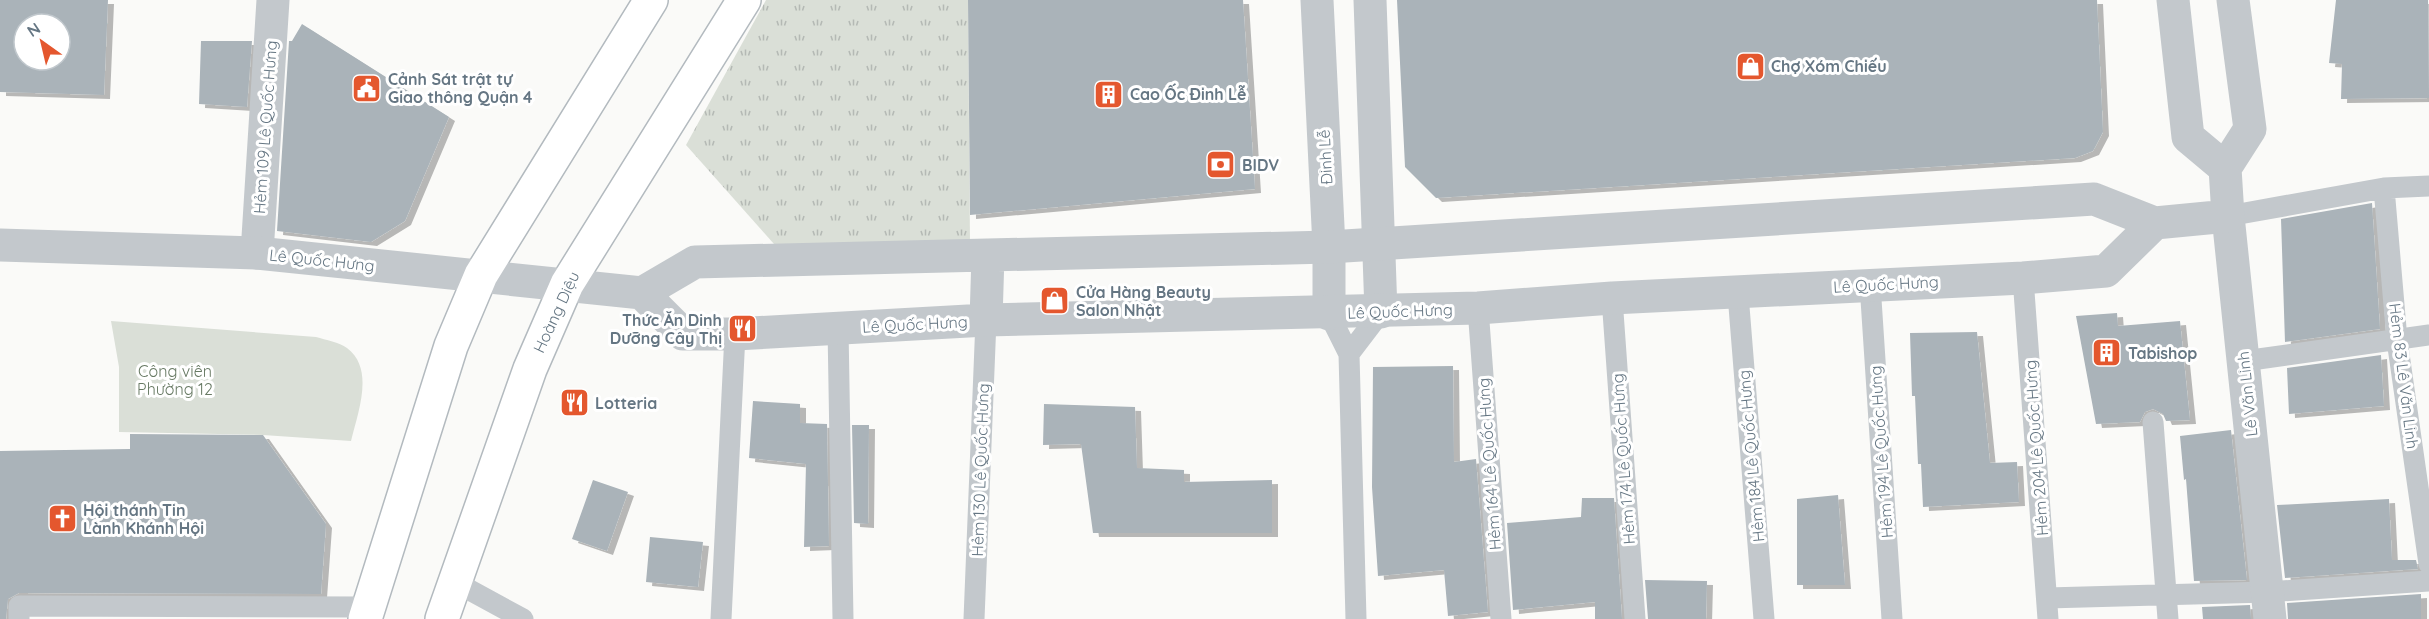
<svg xmlns="http://www.w3.org/2000/svg" width="2429" height="619" viewBox="0 0 2429 619" font-family="Quicksand,sans-serif">
  <style>
    .grass { fill: url(#grass-tufts) }
    .park { fill: #dadfd7 }
    .building { fill: #aab3b9; fill-rule: evenodd; filter: url(#shadow) }
    .lines { fill: none; stroke-linecap: round; stroke-linejoin: round }
    .secondary-casing { stroke: #b3babf; stroke-width: 36 }
    .service { stroke: #c3c8cc; stroke-width: 21 }
    .minor { stroke: #c3c8cc; stroke-width: 33 }
    .tertiary { stroke: #c3c8cc; stroke-width: 33 }
    .secondary { stroke: #fff; stroke-width: 33 }
    .labels { text-anchor: middle; stroke-width: 6; stroke-linejoin: round; paint-order: stroke }
    .poi-label { font-size: 16px; font-weight: bold; fill: #657683; stroke: #fff; text-anchor: start }
    .street-label { font-size: 16px; fill: #657683; stroke: #fff }
    .park-label { font-size: 16px; fill: #687a64; stroke: #fff }
  </style>
  <defs>
    <pattern id="grass-tufts" width="24" height="20" patternUnits="userSpaceOnUse" patternTransform="scale(1.5)"><rect width="24" height="20" fill="#dadfd7"/><path d="M3 7l-1-3M5 7V3M7 7l1-3M15 17l-1-3M17 17v-4M19 17l1-3" fill="none" stroke="#b4b9b4"/></pattern>
    <filter id="shadow"><feDropShadow dx="6" dy="4" stdDeviation="0" flood-color="#0004"/></filter>
  </defs>
  <rect width="100%" height="100%" fill="#fafaf8"/>
  <!-- grass -->
  <path class="grass" d="M766,0H968L970,245L782,253L686,145Z"/>
  <!-- park -->
  <path class="park" d="M111,321L316,337C326,340 339,342 347,348C375,369 358,412 351,441L263,435L119,432V367Z"/>
  <!-- building -->
  <path class="building" d="M0,0H108L104,95L0,92ZM24,24H60V60H24Z
    M968,0H1243L1255,189L970,215Z
    M1397,0H2097L2103,132L2093,151L2075,158L1436,198L1405,167Z
    M2336,0H2428L2429,98L2341,99L2342,64L2329,63Z
    M302,24L449,117L405,221L371,242L277,231L289,41H292Z
    M201,41H252L247,107L199,104Z
    M2372,203L2380,329L2285,342L2281,219Z
    M2117,313L2118,326L2180,321L2190,420L2166,421L2163,414L2153,409L2145,412L2140,422L2096,424L2076,316Z
    M1977,332L1990,463L2017,462L2019,502L1923,507L1921,464H1918L1915,396H1912L1910,333Z
    M2381,355L2384,406L2289,414L2287,368Z
    M1453,366L1454,462L1476,459L1488,612L1448,616L1444,570L1378,576L1372,487L1373,367Z
    M753,401L800,404V423L827,424L829,546L804,547L806,464L749,458Z
    M1044,404L1135,407L1137,468L1184,470V482L1272,480V533H1093L1081,444L1043,445Z
    M852,425H869L868,524L854,523Z
    M2231,430L2247,580L2194,581L2186,479L2184,480L2180,436Z
    M130,434L263,435L326,524L321,594L19,593L8,599L6,619H0V451L130,449Z
    M593,480L628,492L607,551L572,539Z
    M1838,495L1845,585H1797V499Z
    M1582,498H1614L1622,619H1595V602L1513,610L1507,523L1581,517Z
    M2389,499L2392,560H2416L2418,569L2285,578L2277,505Z
    M650,537L703,542L698,587L646,582Z
    M1645,580L1707,581L1706,619H1648Z
    M2421,594V619H2288L2287,603Z
    M2250,605L2251,619H2203L2202,607Z"/>
  <g class="lines">
    <defs>
      <path id="secondary" d="M365,619L451,346L481,275L651,0
        M442,619L530,369L567,284L744,0"/>
    </defs>
    <!-- secondary casing -->
    <use href="#secondary" class="secondary-casing"/>
    <!-- service -->
    <path class="service" d="M2384,188L2397,340L2429,564
      M2228,216L2384,188L2429,186
      M2023,278L2048,619
      M1870,284L1892,619
      M1738,294L1764,619
      M1612,298L1635,619
      M1478,308L1501,619
      M1329,314L1349,354L1356,619
      M838,328L843,619
      M1349,354L1381,312
      M2244,361L2429,335
      M2153,422L2168,619
      M455,582L523,619
      M2047,598L2267,592L2429,581
      M19,619V606L369,607
      M721,619L735,334
      M974,619L986,320"/>
    <!-- minor -->
    <path class="minor" d="M1317,0L1329,247V314
      M1370,0L1381,312
      M2228,216L2270,619
      M257,253L273,0"/>
    <!-- tertiary -->
    <path class="tertiary" d="M2173,0L2188,137L2225,168
      M0,245L257,253L642,293L683,334H735L986,320L1478,308L1612,298L2023,278L2106,271L2155,223
      M642,293L695,262L1329,247L2094,199L2155,223L2228,216L2225,168L2250,129L2233,0
      M986,320L988,255"/>
    <!-- secondary -->
    <use href="#secondary" class="secondary"/>
  </g>
  <!-- icons -->
  <defs>
    <symbol id="shop-square" viewBox="-11 -11 22 22"><rect x="-9" y="-9" width="18" height="18" rx="4" fill="#e4572e" stroke="#fff"/><path d="M-5-2.5h2.3a2.7 3.5 0 0 1 5.4 0H5L5.5 6h-11ZM-1.5-2.5h3a1.5 2.3 0 0 0-3 0Z" fill="#fff"/></symbol>
    <symbol id="civic-square" viewBox="-11 -11 22 22"><rect x="-9" y="-9" width="18" height="18" rx="4" fill="#e4572e" stroke="#fff"/><path d="M-.6-6.5H3V-4.5H.6V-3L4-1V1h2V6H-6V1h2V-1L-.6-3ZM-1.2 2.5V6h2.4V2.5Z" fill="#fff"/></symbol>
    <symbol id="building-square" viewBox="-11 -11 22 22"><rect x="-9" y="-9" width="18" height="18" rx="4" fill="#e4572e" stroke="#fff"/><path d="M-4-6H4V6H1V3H-1V6H-4ZM-2.5-4.3h1.7v1.8h-1.7ZM.8-4.3h1.7v1.8H.8ZM-2.5-1h1.7V.8h-1.7ZM.8-1h1.7V.8H.8Z" fill="#fff"/></symbol>
    <symbol id="bank-square" viewBox="-11 -11 22 22"><rect x="-9" y="-9" width="18" height="18" rx="4" fill="#e4572e" stroke="#fff"/><path d="M-6-4H6V4H-6ZM0-2.3a2.3 2.3 0 1 0 0 4.6a2.3 2.3 0 1 0 0-4.6Z" fill="#fff"/></symbol>
    <symbol id="restaurant-square" viewBox="-11 -11 22 22"><rect x="-9" y="-9" width="18" height="18" rx="4" fill="#e4572e" stroke="#fff"/><path d="M-5-6h1v4h1v-4h1v4h1v-4h1v5L-1.5 .5V6h-2V.5L-5-1ZM5-6V6H3V1.5H1.5Q1.5-4 5-6Z" fill="#fff"/></symbol>
    <symbol id="church-square" viewBox="-11 -11 22 22"><rect x="-9" y="-9" width="18" height="18" rx="4" fill="#e4572e" stroke="#fff"/><path d="M-1.2-6h2.4v3.5h3.3v2.4h-3.3V6h-2.4V-.1h-3.3v-2.4h3.3Z" fill="#fff"/></symbol>
  </defs>
  <g fill-rule="evenodd">
    <use href="#shop-square" x="1734" y="50" width="33" height="33"/>
    <use href="#civic-square" x="350" y="72" width="33" height="33"/>
    <use href="#building-square" x="1092" y="78" width="33" height="33"/>
    <use href="#bank-square" x="1204" y="148" width="33" height="33"/>
    <use href="#shop-square" x="1038" y="284" width="33" height="33"/>
    <use href="#restaurant-square" x="726" y="312" width="33" height="33"/>
    <use href="#building-square" x="2090" y="336" width="33" height="33"/>
    <use href="#restaurant-square" x="558" y="386" width="33" height="33"/>
    <use href="#church-square" x="46" y="502" width="33" height="33"/>
  </g>
  <g class="labels">
    <!-- poi labels -->
    <g class="poi-label">
      <text x="1771" y="72">Chợ Xóm Chiếu</text>
      <text x="388" y="85">Cảnh Sát trật tự<tspan x="388" dy="18">Giao thông Quận 4</tspan></text>
      <text x="1130" y="100">Cao Ốc Đinh Lễ</text>
      <text x="1242" y="171">BIDV</text>
      <text x="1076" y="298">Cửa Hàng Beauty<tspan x="1076" dy="18">Salon Nhật</tspan></text>
      <text x="722" y="326" text-anchor="end">Thức Ăn Dinh<tspan x="722" dy="18">Dưỡng Cây Thị</tspan></text>
      <text x="2128" y="359">Tabishop</text>
      <text x="595" y="409">Lotteria</text>
      <text x="83" y="516">Hội thánh Tin<tspan x="83" dy="18">Lành Khánh Hội</tspan></text>
    </g>
    <!-- street labels -->
    <g class="street-label">
      <text transform="translate(265 127) rotate(-86)" y="6">Hẻm 109 Lê Quốc Hưng</text>
      <text transform="translate(1325 157) rotate(-93)" y="6">Ðinh Lễ</text>
      <text transform="translate(322 260) rotate(6)" y="6">Lê Quốc Hưng</text>
      <text transform="translate(1886 284) rotate(-3)" y="6">Lê Quốc Hưng</text>
      <text transform="translate(1400 311) rotate(-2)" y="6">Lê Quốc Hưng</text>
      <text transform="translate(556 312) rotate(-65)" y="6">Hoàng Diệu</text>
      <text transform="translate(915 324) rotate(-3)" y="6">Lê Quốc Hưng</text>
      <text transform="translate(2404 376) rotate(83)" y="6">Hẻm 83 Lê Văn Linh</text>
      <text transform="translate(2247 394) rotate(-96)" y="6">Lê Văn Linh</text>
      <text transform="translate(2036 448) rotate(-94)" y="6">Hẻm 204 Lê Quốc Hưng</text>
      <text transform="translate(1881 452) rotate(-94)" y="6">Hẻm 194 Lê Quốc Hưng</text>
      <text transform="translate(1751 456) rotate(-95)" y="6">Hẻm 184 Lê Quốc Hưng</text>
      <text transform="translate(1623 459) rotate(-94)" y="6">Hẻm 174 Lê Quốc Hưng</text>
      <text transform="translate(1489 464) rotate(-94)" y="6">Hẻm 164 Lê Quốc Hưng</text>
      <text transform="translate(980 470) rotate(-88)" y="6">Hẻm 130 Lê Quốc Hưng</text>
    </g>
    <!-- park labels -->
    <g class="park-label">
      <text x="175" y="377">Công viên<tspan x="175" dy="18">Phường 12</tspan></text>
    </g>
  </g>
  <!-- north arrow -->
  <g transform="translate(42 42) rotate(326)"><circle r="28" fill="#ffffff" stroke="#c1c8cd" stroke-width="1.5"/>
  <path d="M0-4.5L10 22L0 15L-10 22Z" fill="#e4572e"/>
  <text y="-9" font-size="16" font-weight="bold" text-anchor="middle" fill="#657683">N</text>
  </g>
</svg>
